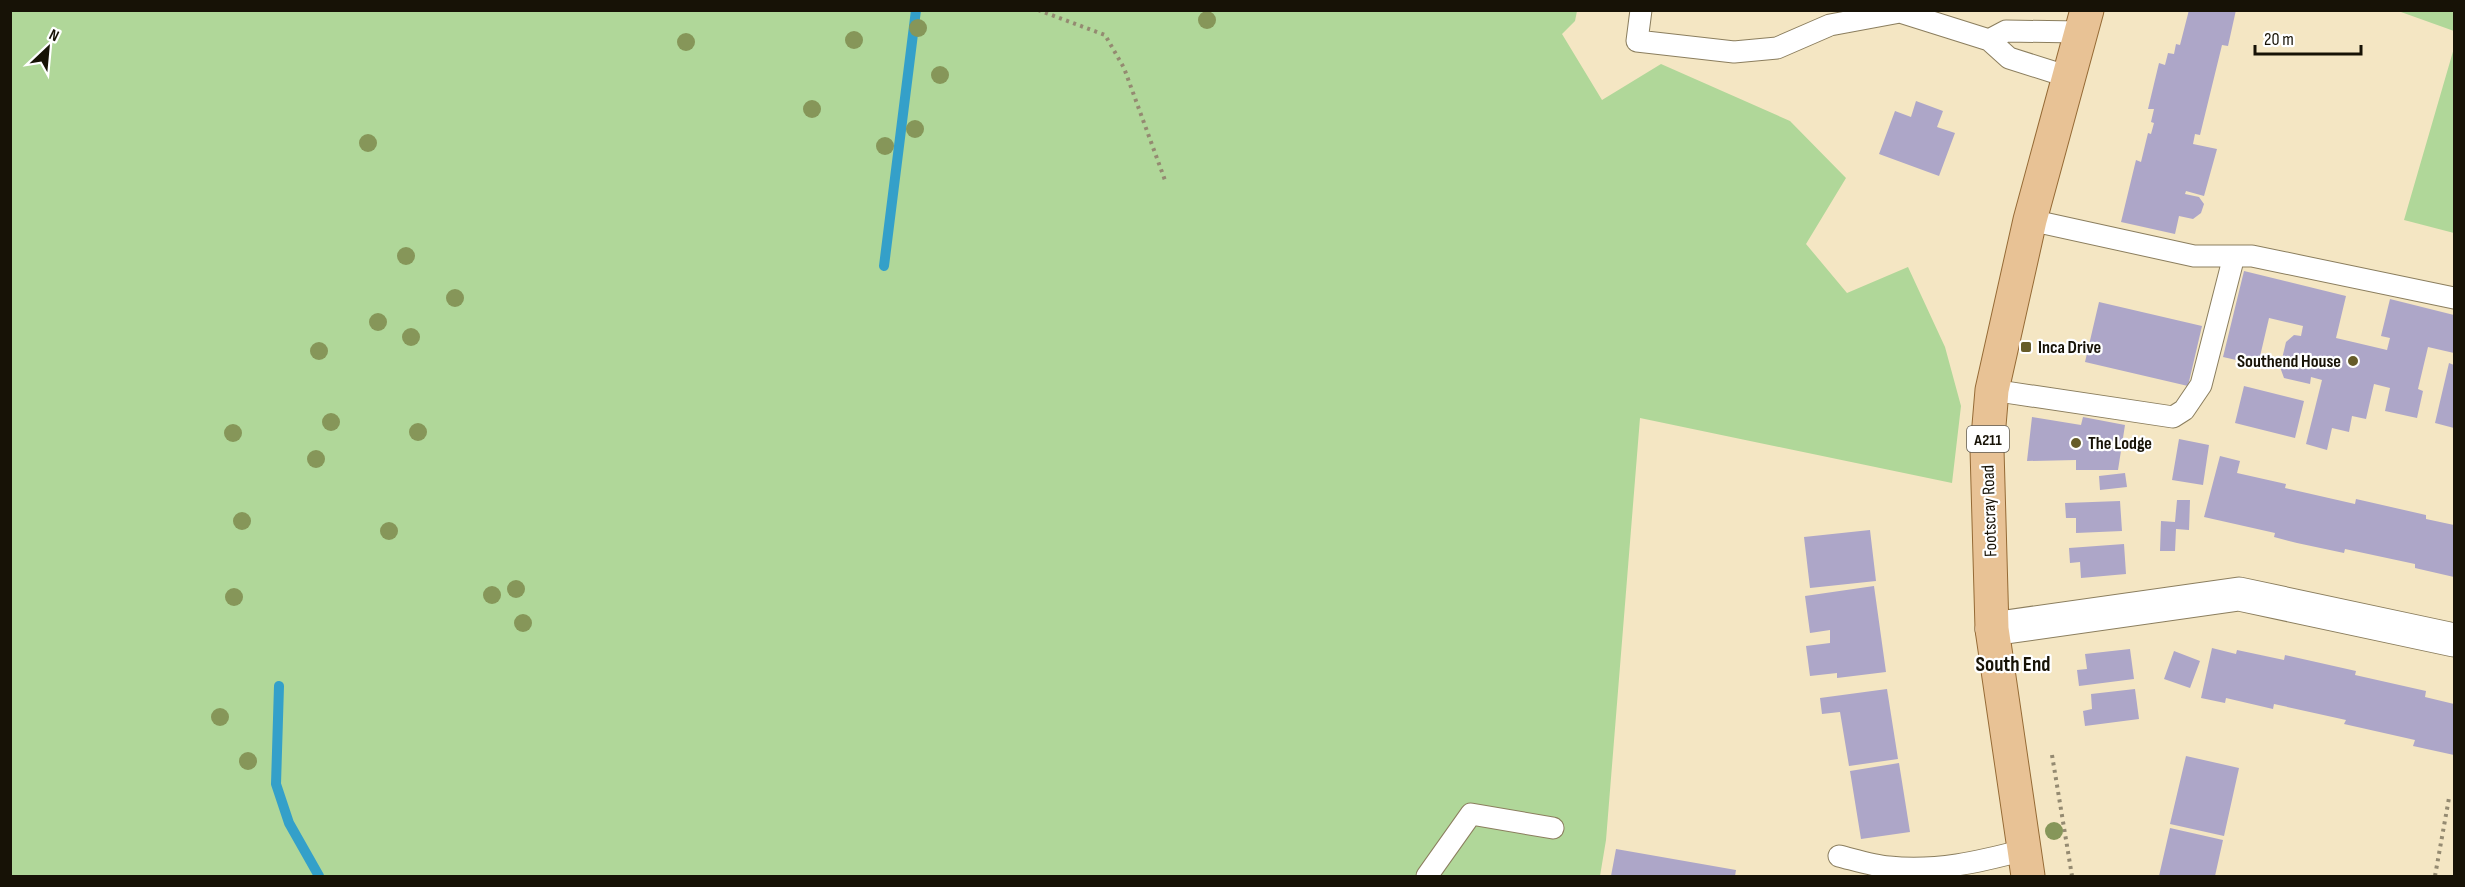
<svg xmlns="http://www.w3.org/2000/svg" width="2465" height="887" viewBox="0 0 2465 887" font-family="'Sofia Sans Condensed',sans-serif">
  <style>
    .green { fill: #b0d799 }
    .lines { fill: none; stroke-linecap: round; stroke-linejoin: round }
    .stream { stroke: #34a0c9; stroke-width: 10 }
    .building { fill: #ada6c8 }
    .service-casing { stroke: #8b7e5e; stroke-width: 23 }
    .minor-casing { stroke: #8b7e5e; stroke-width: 35 }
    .primary-casing { stroke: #956a35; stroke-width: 35 }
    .path { stroke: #948a71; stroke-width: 4; stroke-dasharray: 3 4.5; stroke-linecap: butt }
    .service { stroke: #fff; stroke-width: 21 }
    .minor { stroke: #fff; stroke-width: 33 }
    .primary { stroke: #e8c295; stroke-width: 33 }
    .tree { fill: #869659 }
    .poi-dot { fill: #665c29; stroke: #fff; stroke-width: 2 }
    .labels { text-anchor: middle; stroke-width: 4.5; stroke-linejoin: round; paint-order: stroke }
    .shield { fill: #fff; stroke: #5d5951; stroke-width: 1.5 }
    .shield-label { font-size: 16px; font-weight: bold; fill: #171206 }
    .poi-label { font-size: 18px; font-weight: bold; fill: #171206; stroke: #fff; text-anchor: start }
    .street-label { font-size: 18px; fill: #171206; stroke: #fff }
    .quarter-label { font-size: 21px; font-weight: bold; fill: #171206; stroke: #fff }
  </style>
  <rect width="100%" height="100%" fill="#f4e6c3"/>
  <!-- green -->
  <path class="green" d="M10,11H1577L1575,21L1562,34L1602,100L1661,64L1790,121L1846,178L1806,244L1847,293L1908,267L1945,347L1961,406L1952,483L1640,418L1606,840L1600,876H11Z
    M2402,11H2454V31L2401,12Z
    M2454,48V233L2404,220Z"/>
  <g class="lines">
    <!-- stream -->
    <path class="stream" d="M884,266L916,10
      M279,686L276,784L289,823L319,876"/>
  </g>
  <!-- building -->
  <path class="building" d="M2189,10H2236L2228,46L2222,45L2200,135L2195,134L2193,144L2217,149L2204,196L2186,191L2185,194L2199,197L2204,204L2201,213L2193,219L2179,216L2175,234L2121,222L2136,160L2141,162L2148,133L2151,134L2154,123L2151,122L2154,109H2148L2159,63L2165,65L2168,53L2174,54L2176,44L2180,45Z
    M1916,101L1943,111L1937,127L1955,133L1939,176L1879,154L1895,111L1911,117Z
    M2244,271L2346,296L2336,338L2387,350L2390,338L2381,336L2390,299L2454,315V353L2428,347L2418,389L2423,391L2417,418L2385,411L2390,388L2374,384L2366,419L2352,416L2349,432L2332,428L2327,450L2306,444L2322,380L2311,377L2310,384L2284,378L2280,367L2286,342L2294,335L2301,336L2303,326L2269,318L2258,365L2223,357Z
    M2099,302L2202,326L2188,386L2085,362Z
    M2449,363L2454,365V428L2435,423Z
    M2244,386L2304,401L2295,438L2235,423Z
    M2032,417L2081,425L2083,417L2125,425L2118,470H2076V460L2027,461Z
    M2179,439L2209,445L2203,485L2172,480Z
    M2220,456L2240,461L2237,473L2286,484L2285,488L2355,504L2356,499L2426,515V519L2454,525V577L2415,568V564L2345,549L2344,553L2297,543L2274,537L2275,533L2204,517Z
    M2125,473L2127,487L2100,490L2099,476Z
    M2177,500H2190L2189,530L2176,529L2175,551H2160L2161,521L2175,522Z
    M2120,501L2122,531L2076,533V518H2066L2065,503Z
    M1870,530L1876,581L1810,588L1804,537Z
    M2124,544L2126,574L2081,578L2080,562L2070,563L2069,548Z
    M1874,586L1886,672L1837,678V673L1810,676L1806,646L1830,643V630L1810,633L1805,596Z
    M2212,648L2236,654L2237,650L2284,660L2285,655L2356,671L2355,675L2426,691L2425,697L2454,704V755L2413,746L2415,740L2344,724L2346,720L2274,704L2273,709L2226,698L2225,703L2201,698Z
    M2130,649L2134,679L2079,686L2077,670L2087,669L2085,654Z
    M2174,651L2200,661L2190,688L2164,679Z
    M1887,689L1898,759L1849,766L1840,712L1822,714L1820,698Z
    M2135,689L2139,719L2085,726L2083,711L2092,709L2091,694Z
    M2186,756L2239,768L2224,836L2170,824Z
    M1899,763L1910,832L1861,839L1850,771Z
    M2170,828L2223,840L2215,876H2159Z
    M1616,849L1736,870L1735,876H1611Z"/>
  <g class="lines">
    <defs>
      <path id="service" d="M1641,10L1637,41L1734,52L1777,48L1830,25L1900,12L1989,40L2009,58L2069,77
        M1989,40L2006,31L2080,32
        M2030,220L2194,256H2252L2454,298
        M1992,390L2173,417L2184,410L2201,385L2234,256
        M1839,856C1855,860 1873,866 1889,867C1936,872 1979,862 2024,850
        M1427,876L1471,814L1553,828"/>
      <path id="minor" d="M1992,629L2239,594L2454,640"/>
      <path id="primary" d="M2028,876L1992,629L1987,449L1992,390L2030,220L2087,10"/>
    </defs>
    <!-- service casing -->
    <use href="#service" class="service-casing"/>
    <!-- minor casing -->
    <use href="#minor" class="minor-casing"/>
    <!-- primary casing -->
    <use href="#primary" class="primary-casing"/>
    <!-- path -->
    <path class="path" d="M1038,10L1105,35L1124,68L1166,183
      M2052,755L2072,876
      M2435,876L2449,798"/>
    <!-- service -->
    <use href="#service" class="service"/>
    <!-- minor -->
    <use href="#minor" class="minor"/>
    <!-- primary -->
    <use href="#primary" class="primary"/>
  </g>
  <!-- trees -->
  <g class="tree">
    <circle cx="1207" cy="20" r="9"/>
    <circle cx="918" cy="28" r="9"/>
    <circle cx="854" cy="40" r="9"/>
    <circle cx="686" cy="42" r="9"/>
    <circle cx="940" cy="75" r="9"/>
    <circle cx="812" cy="109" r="9"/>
    <circle cx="915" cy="129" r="9"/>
    <circle cx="368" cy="143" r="9"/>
    <circle cx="885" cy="146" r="9"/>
    <circle cx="406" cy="256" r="9"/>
    <circle cx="455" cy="298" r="9"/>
    <circle cx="378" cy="322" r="9"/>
    <circle cx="411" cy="337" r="9"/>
    <circle cx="319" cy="351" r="9"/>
    <circle cx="331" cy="422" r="9"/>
    <circle cx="418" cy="432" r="9"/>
    <circle cx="233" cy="433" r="9"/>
    <circle cx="316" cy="459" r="9"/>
    <circle cx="242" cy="521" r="9"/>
    <circle cx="389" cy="531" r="9"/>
    <circle cx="516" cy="589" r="9"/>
    <circle cx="492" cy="595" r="9"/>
    <circle cx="234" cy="597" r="9"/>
    <circle cx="523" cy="623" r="9"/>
    <circle cx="220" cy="717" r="9"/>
    <circle cx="248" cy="761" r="9"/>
    <circle cx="2054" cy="831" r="9"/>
  </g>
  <!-- markers -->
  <g class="poi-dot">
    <rect x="2020" y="341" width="12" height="12" rx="3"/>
    <circle cx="2353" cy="361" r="6"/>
    <circle cx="2076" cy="443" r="6"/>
  </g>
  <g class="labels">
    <!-- shield labels -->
    <rect class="shield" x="1967" y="426" width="42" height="26" rx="4.5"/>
    <g class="shield-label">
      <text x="1988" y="445">A211</text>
    </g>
    <!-- poi labels -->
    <g class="poi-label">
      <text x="2038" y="353">Inca Drive</text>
      <text x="2341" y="367" text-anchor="end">Southend House</text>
      <text x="2088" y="449">The Lodge</text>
    </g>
    <!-- street labels -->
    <g class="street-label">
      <text transform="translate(1989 511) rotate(-92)" y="6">Footscray Road</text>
    </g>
    <!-- quarter labels -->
    <g class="quarter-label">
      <text x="2013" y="671">South End</text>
    </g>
  </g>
  <!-- border -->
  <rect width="2465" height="887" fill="none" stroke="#171206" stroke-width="24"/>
  <!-- north arrow -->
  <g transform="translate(48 48) rotate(26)" stroke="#ffffff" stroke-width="4.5" paint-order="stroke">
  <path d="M0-4.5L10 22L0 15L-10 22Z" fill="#171206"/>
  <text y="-9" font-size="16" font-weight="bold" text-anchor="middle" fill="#171206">N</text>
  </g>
  <!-- scale -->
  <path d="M2255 45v9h106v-9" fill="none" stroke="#171206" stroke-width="3"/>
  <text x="2264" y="45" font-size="18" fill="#171206" stroke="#ffffff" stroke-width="4.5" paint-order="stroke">20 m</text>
</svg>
